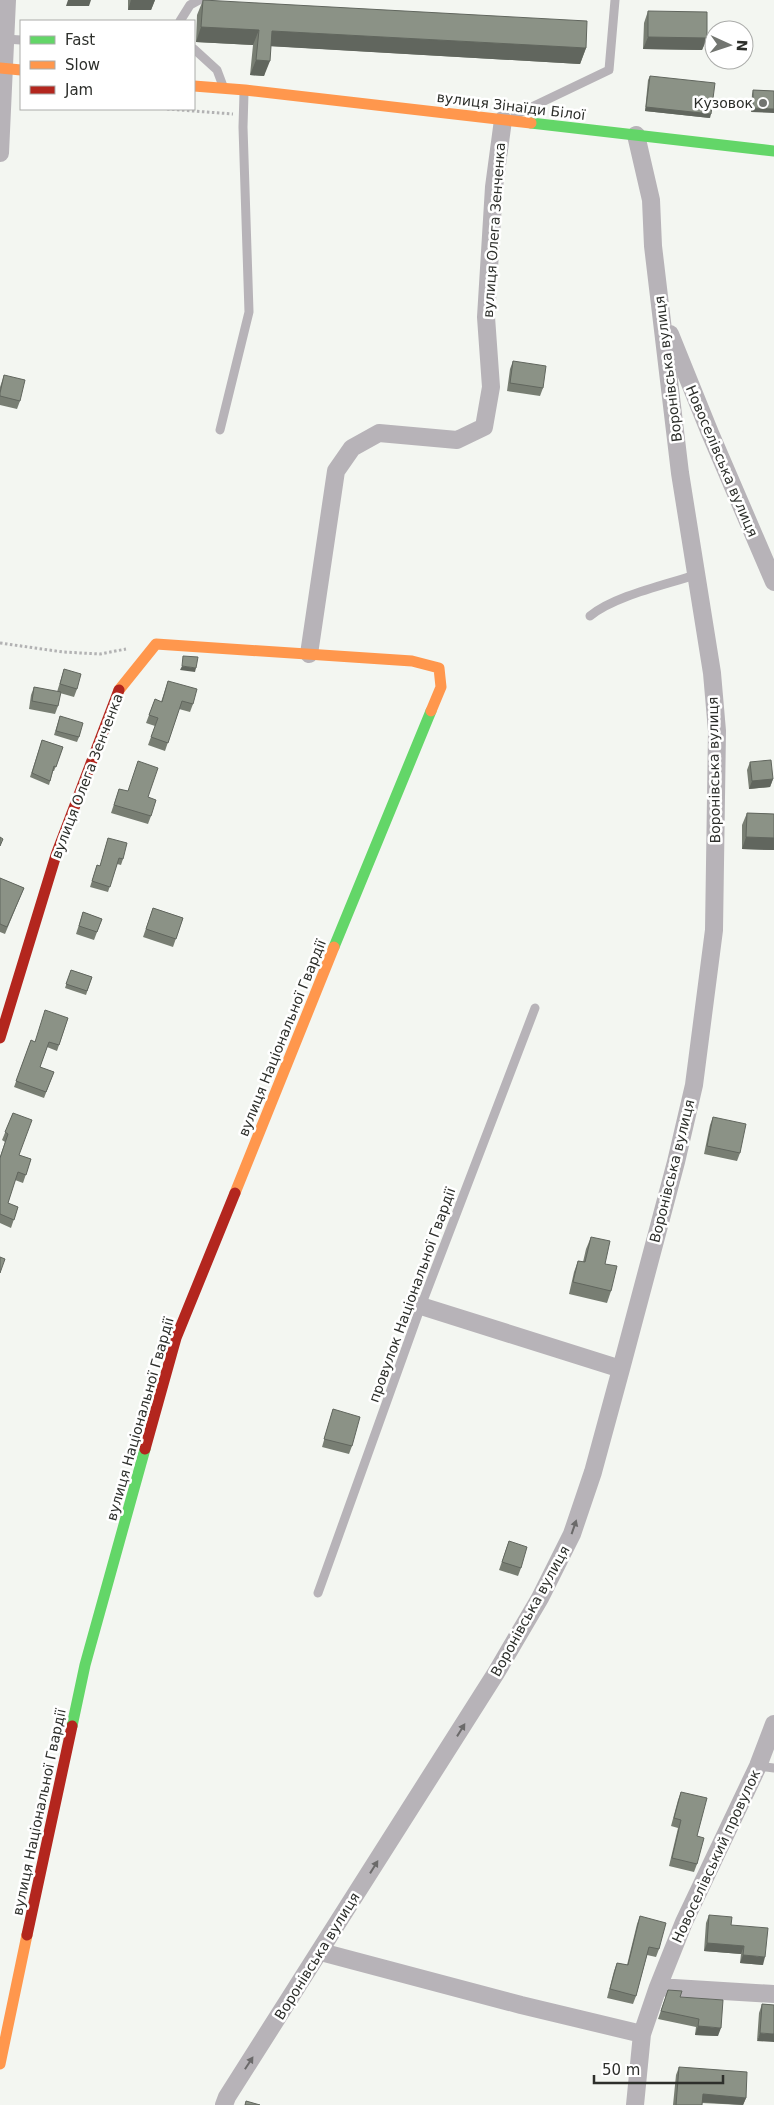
<svg xmlns="http://www.w3.org/2000/svg" width="774" height="2105" viewBox="0 0 774 2105" font-family="'DejaVu Sans',sans-serif">
  <style>
    .lines { fill: none; stroke-linecap: round; stroke-linejoin: round }
    .path { stroke: #b2b2b3; stroke-width: 3; stroke-dasharray: 2.5 2.5; stroke-linecap: butt }
    .lane { stroke: #b7b3b8; stroke-width: 9 }
    .street { stroke: #b7b3b8; stroke-width: 18 }
    .fast { stroke: #63d668; stroke-width: 11 }
    .slow { stroke: #ff974d; stroke-width: 11 }
    .jam { stroke: #b3261e; stroke-width: 11 }
    .wall { fill: #787e73 }
    .shaded-wall { fill: #61665e }
    .building { fill: #8b9286; stroke: #61665e }
    .oneway { fill: #6b6a6a }
    .poi-dot { fill: #727570; stroke: #fff; stroke-width: 2 }
    .labels { text-anchor: middle; stroke-width: 5; stroke-linejoin: round; paint-order: stroke }
    .poi-label { font-size: 14px; fill: #2d2f2b; stroke: #fff; text-anchor: end }
    .street-label { font-size: 14px; fill: #2d2f2b; stroke: #fff }
  </style>
  <rect width="100%" height="100%" fill="#f3f6f1"/>
  <g class="lines">
    <!-- path -->
    <path class="path" d="M167,109L233,114
      M0,643L63,652L100,654L126,649"/>
    <!-- lane -->
    <path class="lane" d="M180,21L190,5L199,0
      M5,39L21,40
      M194,49L217,70L223,86
      M515,115L609,70L615,0
      M220,430L249,312L243,127L244,93
      M590,616C614,596 665,585 695,575
      M318,1593L421,1306L535,1008
      M758,1766L774,1768"/>
    <!-- street -->
    <path class="street" d="M0,153L7,0
      M670,334L710,433L774,582
      M309,654L336,471L352,448L379,433L457,440L484,427L491,387L486,317L494,187L503,120
      M421,1306L621,1369
      M321,1952L521,2005L642,2034
      M658,1987L774,1994
      M224,2105L227,2097L496,1673L540,1598L572,1534L593,1472L621,1369L676,1162L694,1085L714,930L717,731L712,673L680,473L653,246L651,200L636,135
      M635,2105L642,2034L658,1987L684,1922L758,1766L774,1724"/>
    <!-- fast -->
    <path class="fast" d="M531,123L774,151
      M334,947L431,711
      M72,1726L85,1665L145,1449"/>
    <!-- slow -->
    <path class="slow" d="M0,68L21,70
      M194,86L245,90L531,123
      M119,690L156,644L412,661L439,668L441,687L431,711
      M235,1193L334,947
      M0,2064L27,1935"/>
    <!-- jam -->
    <path class="jam" d="M0,1038L56,855L119,690
      M145,1449L176,1338L235,1193
      M27,1935L72,1726"/>
  </g>
  <!-- wall -->
  <path class="wall" d="M128,0H155L151,10H128Z
    M203,0L586,48L580,64L271,46L264,76L250,75L253,45L196,42L197,15Z
    M648,11L707,38L702,50L643,49L644,23Z
    M650,76L710,118L645,111L648,80Z
    M753,90L774,91L751,112L752,94Z
    M513,361L543,388L540,396L507,391L510,369Z
    M4,375L20,401L17,409L0,405V387Z
    M64,669L77,689L74,697L60,693L58,706L55,714L29,709L31,695L34,687L57,692Z
    M168,681L193,704L190,712L179,709L165,751L148,745L155,726L146,723L155,699L161,702Z
    M60,716L79,737L77,742L54,735Z
    M42,740L63,747L54,771H53L49,785L30,777Z
    M750,762L773,779L770,787L749,789L747,770Z
    M119,789L148,797L151,816L148,824L111,813Z
    M747,813L774,814V850L742,849V825Z
    M108,838L123,859L121,865L117,864L108,892L90,887L97,865L100,866Z
    M0,878L24,888L5,934L0,932Z
    M153,908L183,918L173,947L143,937Z
    M83,912L102,919L94,940L76,934Z
    M71,970L92,977L86,995L65,988Z
    M68,1018L57,1051L47,1047L40,1067L54,1072L44,1098L14,1087L31,1040L35,1042Z
    M13,1113L19,1155L31,1159L23,1183L15,1180L8,1203L18,1207L11,1228L0,1223V1157L5,1142L2,1140Z
    M713,1117L740,1153L737,1161L704,1154L710,1125Z
    M591,1237L611,1291L607,1303L569,1294L574,1272L578,1261L583,1262L586,1249Z
    M333,1409L352,1446L349,1454L322,1447Z
    M509,1541L521,1568L518,1576L499,1570Z
    M681,1792L697,1836V1864L694,1872L669,1866L678,1828L671,1826L678,1800Z
    M709,1915L731,1925L763,1965L740,1963L741,1954L704,1951L706,1923Z
    M640,1916L659,1949L656,1957L647,1955L636,1996L633,2004L607,1998L614,1971L617,1963L627,1965L637,1924Z
    M668,1990L680,1997L718,2036L695,2035L696,2027L658,2019Z
    M762,2004L774,2005L757,2041L759,2013Z
    M679,2067L746,2098L743,2105L702,2103V2105H673L676,2075Z"/>
  <!-- shaded-wall -->
  <path class="shaded-wall" d="M68,0H91L89,6H66Z
    M131,0H155L151,10H128Z
    M201,27L259,30L253,45L196,42Z
    M272,31L586,48L580,64L267,46Z
    M648,37L707,38L702,50L643,49Z
    M256,60L270,61L264,76L250,75Z
    M646,107L711,114L710,118L645,111Z
    M753,108L774,109V113L751,112Z
    M182,666L196,668L195,672L180,670Z
    M773,779L770,787L749,789L752,781Z
    M746,837L774,838V850L742,849Z
    M707,1943L744,1946L741,1954L704,1951Z
    M743,1955L765,1957L763,1965L740,1963Z
    M698,2026L721,2028L718,2036L695,2035Z
    M760,2033L774,2034V2042L757,2041Z
    M703,2094L746,2098L743,2105L700,2102Z"/>
  <!-- building -->
  <path class="building" d="M203,0L587,21L586,48L272,31L270,61L256,60L259,30L201,27Z
    M648,11L707,12V38L648,37Z
    M650,76L715,83L711,114L646,107Z
    M753,90L774,91V109L753,108Z
    M513,361L546,366L543,388L510,383Z
    M4,375L25,380L20,401L0,396V393Z
    M183,656L198,657L196,668L182,666Z
    M64,669L81,674L77,689L60,684Z
    M168,681L197,689L193,704L182,701L168,743L151,737L158,718L149,715L155,699L162,702Z
    M34,687L61,692L58,706L32,701Z
    M60,716L83,723L79,737L56,731Z
    M42,740L63,747L56,767L54,766L50,781L32,773Z
    M771,760L773,779L752,781L750,762Z
    M138,761L158,768L148,797L156,800L151,816L114,805L119,789L128,791Z
    M747,813L774,814V838L746,837Z
    M0,837L3,839L0,846Z
    M108,838L127,843L123,859L119,858L110,887L92,881L97,865L100,866Z
    M0,878L24,888L7,927L0,924Z
    M153,908L183,918L176,939L146,929Z
    M83,912L102,919L97,932L79,926Z
    M71,970L92,977L87,991L66,984Z
    M45,1010L68,1018L59,1045L49,1042L40,1067L54,1072L46,1092L16,1081L31,1040L35,1042Z
    M13,1113L32,1120L19,1155L31,1159L26,1175L18,1172L8,1203L18,1207L14,1220L0,1214V1158L8,1134L5,1132Z
    M713,1117L746,1124L740,1153L707,1146Z
    M591,1237L610,1241L605,1264L617,1266L611,1291L573,1282L578,1261L585,1262Z
    M0,1257L5,1259L0,1273Z
    M333,1409L360,1417L352,1446L324,1439Z
    M509,1541L527,1547L521,1568L502,1562Z
    M681,1792L707,1798L697,1836L704,1838L697,1864L672,1858L681,1820L674,1818Z
    M709,1915L732,1917L731,1925L768,1928L765,1957L743,1955L744,1946L707,1943Z
    M640,1916L666,1923L659,1949L649,1947L636,1996L610,1989L617,1963L628,1965Z
    M668,1990L682,1991L680,1997L723,2000L721,2028L698,2026L699,2019L661,2011Z
    M762,2004L774,2005V2034L760,2033Z
    M679,2067L747,2072L746,2098L703,2094L702,2105H676Z
    M246,2101L260,2105H245Z"/>
  <!-- one-way arrows -->
  <defs><path id="oneway-solid" d="M-6-.8H1V-3.2L6.5 0L1 3.2V.8H-6Z" transform="scale(1.25)"/></defs>
  <g class="oneway">
    <use href="#oneway-solid" transform="translate(574 1527) rotate(-71)"/>
    <use href="#oneway-solid" transform="translate(461 1730) rotate(-58)"/>
    <use href="#oneway-solid" transform="translate(374 1867) rotate(-58)"/>
    <use href="#oneway-solid" transform="translate(249 2063) rotate(-57)"/>
  </g>
  <!-- markers -->
  <circle class="poi-dot" cx="763" cy="103" r="5"/>
  <g class="labels">
    <!-- poi labels -->
    <g class="poi-label">
      <text x="753" y="108">Кузовок</text>
    </g>
    <!-- street labels -->
    <g class="street-label">
      <text transform="translate(511 106) rotate(7)" y="5">вулиця Зінаїди Білої</text>
      <text transform="translate(494 230) rotate(-86)" y="5">вулиця Олега Зенченка</text>
      <text transform="translate(668 369) rotate(-97)" y="5">Воронівська вулиця</text>
      <text transform="translate(722 461) rotate(67)" y="5">Новоселівська вулиця</text>
      <text transform="translate(714 770) rotate(-91)" y="5">Воронівська вулиця</text>
      <text transform="translate(87 776) rotate(-69)" y="5">вулиця Олега Зенченка</text>
      <text transform="translate(282 1038) rotate(-68)" y="5">вулиця Національної Гвардії</text>
      <text transform="translate(672 1171) rotate(-76)" y="5">Воронівська вулиця</text>
      <text transform="translate(412 1295) rotate(-70)" y="5">провулок Національної Гвардії</text>
      <text transform="translate(140 1419) rotate(-74)" y="5">вулиця Національної Гвардії</text>
      <text transform="translate(530 1611) rotate(-61)" y="5">Воронівська вулиця</text>
      <text transform="translate(39 1812) rotate(-78)" y="5">вулиця Національної Гвардії</text>
      <text transform="translate(716 1856) rotate(-65)" y="5">Новоселівський провулок</text>
      <text transform="translate(317 1956) rotate(-58)" y="5">Воронівська вулиця</text>
    </g>
  </g>
  <!-- legend -->
  <rect x="20" y="20" width="175" height="90" fill="#ffffff" stroke="#abacaa"/>
  <rect x="30" y="36" width="25" height="8" fill="#63d668" stroke="#abacaa"/>
  <text x="65" y="45" font-size="15" fill="#2d2f2b">Fast</text>
  <rect x="30" y="61" width="25" height="8" fill="#ff974d" stroke="#abacaa"/>
  <text x="65" y="70" font-size="15" fill="#2d2f2b">Slow</text>
  <rect x="30" y="86" width="25" height="8" fill="#b3261e" stroke="#abacaa"/>
  <text x="65" y="95" font-size="15" fill="#2d2f2b">Jam</text>
  <!-- north arrow -->
  <g transform="translate(729 45) rotate(93)"><circle r="24" fill="#ffffff" stroke="#abacaa"/>
  <path d="M0-4L9 19L0 12L-9 19Z" fill="#727570"/>
  <text y="-8" font-size="14" font-weight="bold" text-anchor="middle" fill="#2d2f2b">N</text>
  </g>
  <!-- scale -->
  <path d="M594 2075v8h129v-8" fill="none" stroke="#2d2f2b" stroke-width="2.5"/>
  <text x="602" y="2075" font-size="15" fill="#2d2f2b" stroke="#ffffff" stroke-width="4" paint-order="stroke">50 m</text>
</svg>
